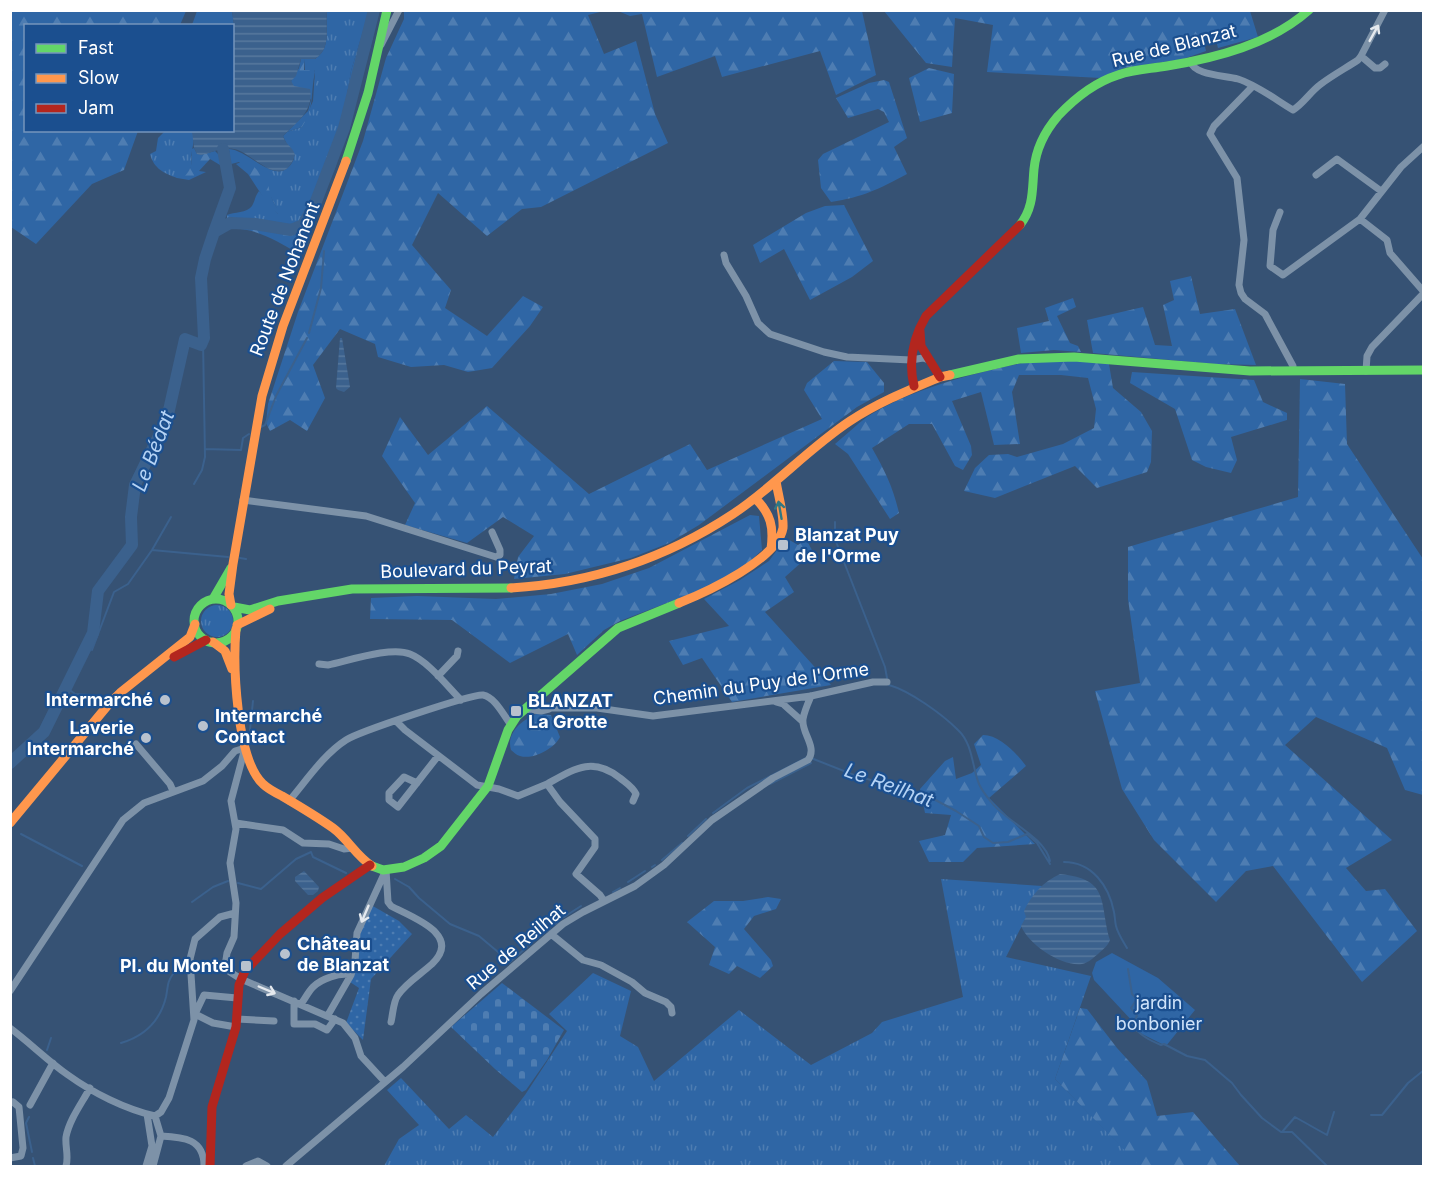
<svg xmlns="http://www.w3.org/2000/svg" width="1434" height="1177" viewBox="0 0 1434 1177" font-family="Inter,sans-serif">
  <style>
    .grass { fill: url(#grass-tufts) }
    .forest { fill: url(#forest-firs) }
    .cemetery { fill: url(#cemetery-stones) }
    .park { fill: url(#park-dots) }
    .garden { fill: #2f66a5 }
    .water { fill: url(#water-rules) }
    .lines { fill: none; stroke-linecap: round; stroke-linejoin: round }
    .stream { stroke: #3b618d; stroke-width: 2 }
    .river { stroke: #3b618d; stroke-width: 12 }
    .street { stroke: #7d92a8; stroke-width: 7 }
    .fast { stroke: #63d668; stroke-width: 9 }
    .slow { stroke: #ff974d; stroke-width: 9 }
    .jam { stroke: #b3261e; stroke-width: 9 }
    .oneway { stroke: #e5e9ee }
    .oneway2 { stroke: #317883 }
    .poi-dot { fill: #b9c2ce; stroke: #1b4f8f; stroke-width: 2 }
    .labels { text-anchor: middle; stroke-width: 4.5; stroke-linejoin: round; paint-order: stroke }
    .street-label { font-size: 18px; fill: #fff; stroke: #1b4f8f }
    .poi-label { font-size: 18px; font-weight: bold; fill: #fff; stroke: #1b4f8f; text-anchor: start }
    .park-label { font-size: 18px; fill: #cfe3fa; stroke: #1b4f8f }
    .water-label { font-size: 20px; font-style: italic; fill: #b5d3f5; stroke: #1b4f8f }
  </style>
  <defs>
    <pattern id="grass-tufts" width="24" height="20" patternUnits="userSpaceOnUse" patternTransform="scale(1.5)"><rect width="24" height="20" fill="#2f66a5"/><path d="M3 7l-1-3M5 7V3M7 7l1-3M15 17l-1-3M17 17v-4M19 17l1-3" fill="none" stroke="#4e7db2"/></pattern>
    <pattern id="forest-firs" width="22" height="20" patternUnits="userSpaceOnUse" patternTransform="scale(1.5)"><rect width="22" height="20" fill="#2f66a5"/><path d="M5 1l3.5 6h-7zM16 11l3.5 6h-7z" fill="#4e7db2"/></pattern>
    <pattern id="cemetery-stones" width="16" height="16" patternUnits="userSpaceOnUse" patternTransform="scale(1.5)"><rect width="16" height="16" fill="#2f66a5"/><path d="M2 7V4a2 2 0 0 1 4 0v3zM10 15v-3a2 2 0 0 1 4 0v3z" fill="#4e7db2"/></pattern>
    <pattern id="park-dots" width="8" height="8" patternUnits="userSpaceOnUse" patternTransform="scale(1.5)"><rect width="8" height="8" fill="#2f66a5"/><path d="M2 2h.1M6 6h.1" fill="none" stroke="#4e7db2" stroke-width="1.8" stroke-linecap="round"/></pattern>
    <pattern id="water-rules" width="6" height="5" patternUnits="userSpaceOnUse" patternTransform="scale(1.5)"><rect width="6" height="5" fill="#3b618d"/><path d="M0 2.5h6" fill="none" stroke="#58799e"/></pattern>
  </defs>
  <rect width="100%" height="100%" fill="#365274"/>
  <!-- grass -->
  <path class="grass" d="M216,11H232L235,32L233,37L232,26H216Z
    M327,11H369L351,71L341,129L338,132L330,160L310,201L303,220L288,226L246,219L227,221V215C234,212 247,213 252,206C255,201 255,196 259,191L278,214C277,204 267,195 268,185L239,162L231,164L229,149C250,150 279,191 294,159L283,136L287,132L302,127L313,101L315,72L314,70H305L304,59H315C332,48 325,28 327,11Z
    M165,131H192C195,139 193,144 192,151C190,163 195,163 186,176H177V178C164,173 154,169 150,154L156,151L158,138Z
    M201 621a16 16 0 1 1 32 0a16 16 0 1 1-32 0Z
    M941,879L1042,886L1006,957L1091,976L1055,1079L1138,1163L1137,1166H384L399,1139L419,1125L387,1090L401,1078L449,1129L466,1115L493,1137L525,1095L567,1031L549,1014L593,973L631,991L620,1036L638,1047L654,1081L739,1010L811,1065L872,1033L882,1022L963,997Z"/>
  <!-- forest -->
  <path class="forest" d="M11,10L186,11L180,25L26,26V130L138,131L124,170L92,184L36,244L11,227Z
    M197,11H216V25H192Z
    M369,11H379L370,49L358,81L351,119L341,150L337,152L332,151L338,132L341,129L351,71Z
    M404,11H604L588,15L604,54L636,41L655,114L668,143L541,207L522,209L487,236L438,193L412,245L451,290L445,308L487,336L523,296L543,307L530,326L492,368L468,372L444,365L411,367L378,357L375,344L340,329L313,365L325,398L307,431L290,420L270,431L266,423L268,404L298,312L363,141L386,58L404,19Z
    M618,11H862L876,75L836,95L820,51L722,77L715,56L657,77L642,14L630,16Z
    M884,11H1250L1258,37L1218,48L1216,40L1204,43L1206,51L1183,59L1124,68L1101,78L987,72L993,25L955,18L952,67L926,63Z
    M301,59H304V70H314L315,72C310,94 315,107 302,127L287,132L308,111L311,100L304,89L293,86L291,81L299,68Z
    M929,68L954,74L952,113L920,122L909,78Z
    M884,80L889,82L907,138L894,147L907,174C879,189 863,197 831,202L821,188L818,160L823,154L889,122L884,112L878,109L848,118L836,98L869,83Z
    M194,148L197,154H205L215,151L223,159L226,156L228,152L231,153V164L220,165L210,159L199,171L206,172L189,180L177,178L176,176H185C194,166 191,160 192,149Z
    M333,157L337,162L335,168L319,206L316,216L308,226L298,253C278,242 255,227 231,229L230,226L234,220C257,218 283,233 303,220L315,188Z
    M244,161L252,165L268,180C268,191 274,207 282,214H278L267,203L248,174L236,164Z
    M844,205L873,261L852,277L810,300L784,249L760,263L753,245L806,213L825,206Z
    M1191,276L1200,314L1235,309L1256,365L1215,364L1093,353L1087,320L1143,307L1155,345L1172,346L1163,305L1174,300L1170,281Z
    M1073,298L1076,307L1057,316L1070,343L1078,346L1081,352L1054,350L1021,353L1017,328L1049,321L1045,308Z
    M834,361L867,362L884,383V392L857,407L699,525L669,543L631,558L565,574L514,579L518,557L534,536L503,517L467,543L405,525L415,503L382,456L400,417L428,455L487,406L589,494L690,444L707,470L822,419L804,390L807,383Z
    M1033,361H1079L1109,364L1113,388L1141,412L1152,431L1151,462L1147,472L1097,488L1075,466L995,498L964,491L975,468L989,455L1008,454L1017,457L1063,444L1094,428L1096,409L1088,378L1061,375H1019L1012,392L1020,444L994,445L981,392L952,401L971,446L972,455L963,470L955,466L932,424H909L872,448C885,471 893,487 899,513L890,519L848,454L835,444C846,435 856,425 867,417C909,389 984,370 1033,361Z
    M1132,372L1254,380L1263,402L1287,413V420L1231,437L1237,460L1231,473L1206,467L1192,460L1175,409L1130,383Z
    M1300,379L1345,384L1347,444L1423,559V795L1405,790L1387,748L1316,717L1285,745L1392,840L1346,868L1366,891L1385,889L1417,931L1362,982L1273,866L1246,871L1216,902L1154,840L1122,789L1095,691L1140,683L1128,599V547L1298,497Z
    M750,515L759,516L762,550L748,563L716,584L620,621L604,630L577,655L568,634L510,663L452,620L370,619L371,598L417,596L496,599L551,594L602,584L649,568Z
    M786,538L798,545L806,539L813,552L785,577L794,592L765,612L831,685L732,702L702,658L683,665L669,641L729,626L704,599L740,580L769,561Z
    M536,714L551,715L560,737C554,749 533,760 520,756C516,755 514,752 511,750C506,733 522,720 536,714Z
    M983,735C1000,735 1017,754 1026,766L989,798L1035,844L977,848L963,862H929L919,841L945,835L951,815L925,813L920,789L945,761L953,757L956,779L972,773L981,765L974,744Z
    M768,897L781,899L776,909L754,916L744,929L771,960L773,966L760,978L737,966L729,974L709,965L715,947L687,922L714,901H743Z
    M1080,1008L1087,1009L1117,1048L1147,1081L1157,1116L1193,1112L1240,1166H1137V1163L1055,1079Z"/>
  <!-- cemetery -->
  <path class="cemetery" d="M502,983L564,1030L547,1060L526,1090L522,1092L495,1069L451,1027Z"/>
  <!-- park -->
  <path class="park" d="M371,905L399,921L412,934L371,979L363,1040L346,1023L359,988L350,982L359,933Z"/>
  <!-- garden -->
  <path class="garden" d="M1112,953L1158,978L1195,1010L1166,1046L1134,1030L1135,1024L1094,980L1092,973L1096,962Z"/>
  <!-- water -->
  <path class="water" d="M232,11H327C325,28 332,48 315,59H301L296,76L291,81L294,86L310,89C314,111 297,122 283,136C285,144 293,147 295,155C282,194 253,152 234,149C222,147 212,153 201,155L197,154L194,148L192,131L232,130V37L235,32Z
    M340,338H342L350,387L344,392L338,390L336,388Z
    M304,871L319,887L318,891L313,895H308L295,881V877Z
    M1060,874C1111,879 1099,903 1110,940C1107,947 1103,949 1098,954C1093,958 1088,963 1082,964C1062,967 1029,945 1021,926L1026,917L1024,911C1032,894 1043,882 1060,874Z"/>
  <g class="lines">
    <!-- stream -->
    <path class="stream" d="M309,333L321,288L324,251
      M261,427L265,425L276,396L307,338
      M205,449L241,450L243,438L249,434
      M194,484L202,470L205,457L203,340
      M835,522V539L885,667L887,678
      M152,550L228,557
      M240,558L246,559
      M92,650L114,592L128,584L152,550L171,517
      M889,685C910,691 942,714 958,730C973,744 972,767 979,784C982,791 988,798 992,803C1007,822 1045,837 1050,861
      M66,687L75,694L90,695
      M249,739L253,701
      M811,758L854,775L891,786L900,793L928,796L956,811L979,826L984,837L993,843L1008,842L1027,834L1037,843L1050,864
      M770,784L811,763
      M713,813L747,788L806,758
      M21,834L82,866
      M688,836L706,819
      M662,860L682,843
      M1064,862C1092,862 1109,886 1114,912C1115,917 1115,922 1116,926C1118,934 1123,941 1127,948
      M652,867L655,865
      M395,879L409,887L419,898L450,924L479,936L510,962L527,947
      M628,882L645,871
      M238,883L261,889L296,859L311,852L313,857L346,873
      M613,892L620,888
      M192,902L213,887L228,881
      M564,917L581,906
      M556,924L558,922
      M538,937L550,929
      M1128,969L1132,994L1137,999L1131,1008L1137,1016L1132,1024C1139,1035 1149,1040 1161,1045L1164,1044L1187,1056L1205,1060L1232,1083L1241,1095L1262,1118L1281,1132H1292L1327,1166
      M121,1043C145,1036 160,1021 166,997C168,987 167,982 173,974
      M47,1050L51,1038
      M1371,1115H1382L1408,1083L1424,1070
      M29,1117L26,1123L32,1152
      M1282,1132L1295,1117L1327,1135L1334,1112
      M33,1158L35,1166"/>
    <!-- river -->
    <path class="river" d="M214,232L230,188L223,149
      M10,763L44,732L93,633L98,591L132,545L131,517L135,485L167,419L185,339L201,345L204,338L201,278L205,259L214,232L230,223L255,224L291,230L303,225L315,204L344,128L374,10"/>
    <!-- street -->
    <path class="street" d="M381,45L399,10
      M1361,56L1385,10
      M1190,61C1195,76 1224,75 1238,79C1257,85 1276,100 1293,110C1304,103 1310,92 1321,84C1333,75 1346,68 1358,60L1361,56L1375,68H1380L1385,64
      M1252,87L1214,126L1210,134L1237,178L1244,240L1239,285L1241,293L1245,299L1265,314L1293,366V371
      M1316,175L1337,159L1381,191
      M1280,212L1273,230L1270,266L1283,275L1360,219L1387,240L1390,253L1424,292
      M1360,219L1401,167L1424,146
      M724,255L726,263L746,296L758,323L770,334L824,352L847,357L911,360L923,358L929,360
      M1366,371L1367,356L1372,347L1424,293
      M243,500L366,516L496,557L500,555V550L492,532
      M319,664L328,665C348,661 391,646 410,654C428,661 448,687 461,700
      M438,676L457,656L458,651
      M534,700L548,708H597L653,716L811,696L873,682H887
      M776,702L783,704L802,721
      M525,709L541,711L549,709
      M396,721L405,730L477,785L499,789L518,796L547,784L560,802L595,839V847L576,874L600,895L604,901
      M136,744L170,784L173,791
      M417,783L404,777L389,793V800L398,807L438,756
      M547,784C574,769 592,756 620,778C626,783 633,787 636,794L633,801
      M289,801C306,781 324,754 346,740C358,732 471,694 483,695C495,697 504,716 511,725
      M236,823L283,830L303,843L329,844L344,849L353,848
      M386,870L388,902L391,906C411,917 463,934 432,964C421,974 406,983 398,995C393,1002 393,1014 391,1022
      M551,934L583,960L601,965L632,982L645,993L666,1002L671,1007L672,1013
      M10,991L123,820L144,803L203,781L222,766L235,751L245,748L231,801L236,829L230,863L236,903L234,937L227,953L225,966L230,972L241,979L343,1023L355,1038L361,1056L385,1082
      M294,1001V1024H315L327,1030L335,1019
      M301,1004C305,999 308,992 313,987C321,979 340,972 351,975
      M328,1015L351,975L355,961L357,933L385,872
      M237,1019L274,1021
      M236,1027L213,1023L195,1014L204,995L237,998
      M10,1028C30,1043 48,1061 68,1075C93,1093 125,1109 155,1116L161,1136C184,1137 204,1139 204,1166
      M30,1105L53,1063
      M155,1116L161,1112L169,1098L194,1020L190,959L195,939L220,917L235,913
      M10,1158L21,1156L23,1148L19,1107L13,1102
      M66,1166C69,1156 65,1147 66,1137C69,1120 82,1103 90,1088
      M146,1166L152,1146L147,1114
      M153,1166L161,1136
      M246,1166L258,1161L267,1166
      M286,1166L403,1067L481,994L563,924L583,912L635,886L664,865L712,820L773,778L808,760C818,747 801,733 803,719C804,712 808,703 811,696"/>
    <!-- fast -->
    <path class="fast" d="M346,161L368,93L387,10
      M1020,225C1034,207 1032,190 1034,169C1036,149 1045,131 1058,116C1074,99 1096,82 1118,75C1134,69 1150,69 1167,66C1216,58 1271,44 1309,10
      M950,375L1019,359L1074,357L1250,371L1424,370
      M213,599L231,568
      M194 621a22 22 0 1 1 44 0a22 22 0 1 1-44 0Z
      M234,607L250,610L278,601L352,589L511,588
      M372,866L383,870L404,867L424,858L441,846L488,786L508,730L517,716L618,628L679,603"/>
    <!-- slow -->
    <path class="slow" d="M755,498C771,514 774,527 771,549
      M511,588C592,583 665,559 733,514C774,487 809,448 850,421C879,402 909,390 940,377L950,375
      M679,603C707,592 778,559 783,528C784,514 778,495 776,481
      M231,605L229,594L233,564L262,396L283,326L346,161
      M237,625L270,609
      M236,629C233,664 236,759 263,784C268,789 276,793 282,796C299,806 316,816 333,828C348,839 356,856 372,866
      M213,642L225,651L232,669
      M10,823L108,705L121,692L190,637L195,624"/>
    <!-- jam -->
    <path class="jam" d="M920,331L921,346L940,377
      M914,386C908,361 913,338 926,316L1020,225
      M174,657L206,640
      M210,1166L212,1107L236,1027L239,985L245,971L280,934L322,898L370,865"/>
  </g>
  <!-- one-way arrows -->
  <defs><path id="oneway-shaft" d="M-6 0H5M1.5-3L5.5 0L1.5 3" fill="none" stroke-width="1.6" stroke-linecap="round" stroke-linejoin="round" transform="scale(1.5)"/></defs>
  <g class="oneway">
    <use href="#oneway-shaft" transform="translate(1374 33) rotate(-61)"/>
    <use href="#oneway-shaft" transform="translate(365 914) rotate(113)"/>
    <use href="#oneway-shaft" transform="translate(267 990) rotate(23)"/>
  </g>
  <use class="oneway2" href="#oneway-shaft" transform="translate(780 510) rotate(-100)"/>
  <!-- markers -->
  <g class="poi-dot">
    <rect x="777" y="539" width="12" height="12" rx="3"/>
    <circle cx="165" cy="700" r="6"/>
    <rect x="510" y="705" width="12" height="12" rx="3"/>
    <circle cx="203" cy="726" r="6"/>
    <circle cx="146" cy="738" r="6"/>
    <circle cx="285" cy="954" r="6"/>
    <rect x="240" y="960" width="12" height="12" rx="3"/>
  </g>
  <g class="labels">
    <!-- street labels -->
    <g class="street-label">
      <text transform="translate(1174 46) rotate(-14)" y="6">Rue de Blanzat</text>
      <text transform="translate(285 279) rotate(-69)" y="6">Route de Nohanent</text>
      <text transform="translate(466 569) rotate(-2)" y="6">Boulevard du Peyrat</text>
      <text transform="translate(761 684) rotate(-8)" y="6">Chemin du Puy de l'Orme</text>
      <text transform="translate(516 947) rotate(-40)" y="6">Rue de Reilhat</text>
    </g>
    <!-- poi labels -->
    <g class="poi-label">
      <text x="795" y="541">Blanzat Puy<tspan x="795" dy="21">de l'Orme</tspan></text>
      <text x="153" y="706" text-anchor="end">Intermarché</text>
      <text x="528" y="707">BLANZAT<tspan x="528" dy="21">La Grotte</tspan></text>
      <text x="215" y="722">Intermarché<tspan x="215" dy="21">Contact</tspan></text>
      <text x="134" y="734" text-anchor="end">Laverie<tspan x="134" dy="21">Intermarché</tspan></text>
      <text x="297" y="950">Château<tspan x="297" dy="21">de Blanzat</tspan></text>
      <text x="234" y="972" text-anchor="end">Pl. du Montel</text>
    </g>
    <!-- park labels -->
    <g class="park-label">
      <text x="1159" y="1009">jardin<tspan x="1159" dy="21">bonbonier</tspan></text>
    </g>
    <!-- water labels -->
    <g class="water-label">
      <text transform="translate(153 451) rotate(-69)" y="7">Le Bédat</text>
      <text transform="translate(889 785) rotate(20)" y="7">Le Reilhat</text>
    </g>
  </g>
  <!-- border -->
  <rect width="1434" height="1177" fill="none" stroke="#ffffff" stroke-width="24"/>
  <!-- legend -->
  <rect x="24" y="24" width="210" height="108" fill="#1b4f8f" stroke="#7695bc" stroke-width="1.5"/>
  <rect x="36" y="44" width="30" height="9" fill="#63d668" stroke="#7695bc" stroke-width="1.5"/>
  <text x="78" y="54" font-size="18" fill="#ffffff">Fast</text>
  <rect x="36" y="74" width="30" height="9" fill="#ff974d" stroke="#7695bc" stroke-width="1.5"/>
  <text x="78" y="84" font-size="18" fill="#ffffff">Slow</text>
  <rect x="36" y="104" width="30" height="9" fill="#b3261e" stroke="#7695bc" stroke-width="1.5"/>
  <text x="78" y="114" font-size="18" fill="#ffffff">Jam</text>
</svg>
